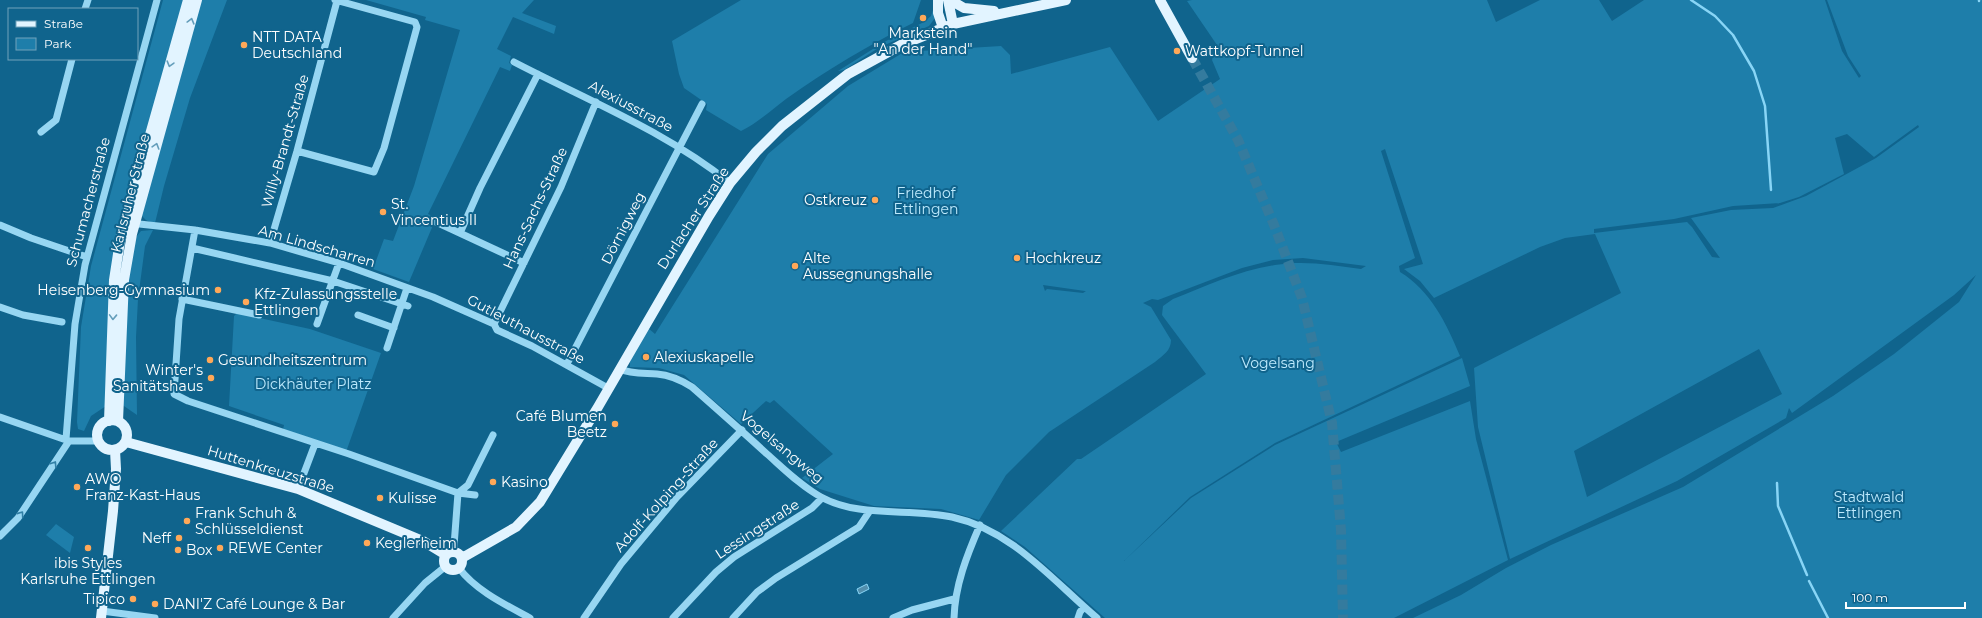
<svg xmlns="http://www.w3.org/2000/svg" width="1982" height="618" viewBox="0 0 1982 618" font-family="Montserrat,sans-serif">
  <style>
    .green { fill: #1e7eaa; fill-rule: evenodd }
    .water { fill: #528fad; stroke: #88d5f6 }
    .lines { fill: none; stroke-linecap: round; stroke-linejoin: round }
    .stream { stroke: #88d5f6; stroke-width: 2.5 }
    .major-tunnel { stroke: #347b9e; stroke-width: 10; stroke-dasharray: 10 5; stroke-linecap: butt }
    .minor { stroke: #97d6f2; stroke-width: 7 }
    .major { stroke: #e2f4ff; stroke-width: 10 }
    .oneway { stroke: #649ebb }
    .oneway2 { stroke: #3280a6 }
    .poi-dot { fill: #ffa858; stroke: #10648d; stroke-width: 1.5 }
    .labels { text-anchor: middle; stroke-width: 4; stroke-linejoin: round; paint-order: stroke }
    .poi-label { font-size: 14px; fill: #fff; stroke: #10648d; text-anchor: start }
    .street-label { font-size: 14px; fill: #fff; stroke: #10648d }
    .park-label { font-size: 14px; fill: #beeafd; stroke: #10648d }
  </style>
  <rect width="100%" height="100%" fill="#10648d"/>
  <!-- green -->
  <path class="green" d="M163,0H184L125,208L106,406L91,416L84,431L78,429L77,422L81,327L91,266Z
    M201,0H227L190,98L164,186L155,223C147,222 144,219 140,213Z
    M366,0H534L522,13L556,26L554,34L513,17L497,49L511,56L509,63L512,65L510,71L500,67L428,214L436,218L409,282L373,269L384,239L393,241L414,186L460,30L425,20L426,17Z
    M741,0H921L913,23C870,44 827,70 786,99C771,110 758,123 741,131L706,110L707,104L684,88L679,74L672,41Z
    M1192,0H1487L1496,22L1540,0H1599L1612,21L1644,0H1825L1842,51L1859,78L1861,76L1848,56L1827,0H1982V618H1413L1461,595L1506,568L1551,545L1683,487L1833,396L1894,354L1959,302L1976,275L1954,295L1792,413L1789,408L1786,418L1677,481L1510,559L1478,427L1474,368L1621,293L1595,234L1565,238L1540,247L1434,298L1420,281L1404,269L1423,264L1385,149L1381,151L1415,258L1399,266L1400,272C1430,290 1447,324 1460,356L1275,443L1190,497L1124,561L1191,498L1275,445L1462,358L1470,386L1336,442L1341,452L1470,401L1476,439L1508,560L1394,618H1105L1025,547L1001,531L1077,459H1081L1206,374L1162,315L1163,306L1173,299C1206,286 1240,270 1275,265C1303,260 1333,265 1361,269L1366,266L1303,258L1273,260L1242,268L1158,300L1152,299L1143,303L1151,307L1171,340C1171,351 1163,355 1155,362L1049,432L1006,475L979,520L941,509L874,506L820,489L802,478L833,454L774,400L770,403L766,401L741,424L684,375L659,368L630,367V361L648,328L655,334L768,154L848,86L904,52L1001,46L1010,55L1011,74L1110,47L1158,121L1220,79L1212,60L1217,45L1187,1ZM1918,125L1919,127L1876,158L1806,196L1773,208L1731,210L1691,218L1720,258L1712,257L1692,227L1687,222L1594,233V229L1674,219L1733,206L1780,203L1799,197L1844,174L1835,138L1847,134L1874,157ZM1043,285L1085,291H1086L1083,293L1047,289L1045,291ZM1759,349L1782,394L1587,497L1574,451Z
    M934,7L935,18L929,26L880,47L844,70L838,71L884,42L924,22L931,16Z
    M152,230H153L145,246L138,299L136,337L137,415L121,404L127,283L136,237L141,231Z
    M237,313L310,329L381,353L346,452L283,430L284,425L229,406L234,316Z
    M56,524L74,537L70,553L46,535Z"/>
  <!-- water -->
  <path class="water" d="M867,584L869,589L859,594L857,589Z"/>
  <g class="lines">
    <!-- stream -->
    <path class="stream" d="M1691,0L1715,16L1733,35L1754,71L1765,106L1771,190
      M1979,0V1
      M1777,483L1778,506L1807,575
      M1809,581L1828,618"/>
    <!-- major-tunnel -->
    <path class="major-tunnel" d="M1192,58L1238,140L1274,225L1302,298L1332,423L1341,530L1343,618"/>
    <!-- minor -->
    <path class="minor" d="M85,9L88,0
      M514,62C587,100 665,131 730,183
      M41,132L56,120L72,59
      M297,151L374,172L384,148L417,27L415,22L335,0
      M436,222L524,263
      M130,223L195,230L270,243L339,263L375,276L433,297L494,324L497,330L532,346L608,388
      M0,225L31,238L87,257
      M195,230L179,319L174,394L188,401L349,454L458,493L468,485L493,435
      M460,233L480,188L538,74
      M270,243L297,151L337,1
      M192,248L333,281L408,306
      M182,299L259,315
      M0,307L23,315L62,322
      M358,315L394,328
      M317,324L339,263
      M494,324L561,187L596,102
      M387,348L407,288
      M567,364L702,104
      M619,369C631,374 644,373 657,374C670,375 681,380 692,387C717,409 742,431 767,454C784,469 801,486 821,497C859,518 909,508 952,517C1012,530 1052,580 1097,618
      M0,417L69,441H99
      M66,439L75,324L85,265L157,0
      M298,489L315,444
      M0,536L18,518L69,441
      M454,546L458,493L475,495
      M459,568C475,590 506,605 530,618
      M102,611L155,618
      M393,618L425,583L446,566
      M584,618L621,564L677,497L742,430
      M673,618L716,572L734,557L812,508L822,498
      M733,618L757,592L776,578L859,527L869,512
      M893,618L912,610L954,599
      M954,618C955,585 967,555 980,525
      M1078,618L1080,612L1084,607"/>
    <!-- major -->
    <path class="major" d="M938,0V13L943,28
      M948,0L953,24
      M950,0L964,8L994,11
      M1160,0L1192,58
      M97 435a15 15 0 1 1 30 0a15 15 0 1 1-30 0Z
      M109,421L114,280L120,241L188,0
      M118,421L124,280L132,234L197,0
      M126,442L298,489L423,541L446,555
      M444 561a9 9 0 1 1 18 0a9 9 0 1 1-18 0Z
      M462,558L516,527L540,502L598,407L709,216L730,183L756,152L782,126L848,74L901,45L953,24L1066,0
      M101,618L113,511L116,469L115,450"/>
  </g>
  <!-- one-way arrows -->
  <defs><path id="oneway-chevron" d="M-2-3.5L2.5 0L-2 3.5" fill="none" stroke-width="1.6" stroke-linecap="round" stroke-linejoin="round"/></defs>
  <g class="oneway">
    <use href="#oneway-chevron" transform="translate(191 21) rotate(-75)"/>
    <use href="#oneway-chevron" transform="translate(170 64) rotate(106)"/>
    <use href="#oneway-chevron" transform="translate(156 146) rotate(-73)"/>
    <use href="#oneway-chevron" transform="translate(113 317) rotate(92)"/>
  </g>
  <g class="oneway2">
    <use href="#oneway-chevron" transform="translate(54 464) rotate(-57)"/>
    <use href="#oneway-chevron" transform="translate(21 514) rotate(-55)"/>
  </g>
  <!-- markers -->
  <g class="poi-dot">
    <circle cx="923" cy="18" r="4"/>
    <circle cx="244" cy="45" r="4"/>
    <circle cx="1177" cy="51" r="4"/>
    <circle cx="875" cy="200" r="4"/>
    <circle cx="383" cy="212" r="4"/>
    <circle cx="1017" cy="258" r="4"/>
    <circle cx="795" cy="266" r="4"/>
    <circle cx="218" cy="290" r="4"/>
    <circle cx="246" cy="302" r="4"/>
    <circle cx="646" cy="357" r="4"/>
    <circle cx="210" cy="360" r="4"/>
    <circle cx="211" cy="378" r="4"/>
    <circle cx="615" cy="424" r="4"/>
    <circle cx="493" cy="482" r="4"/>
    <circle cx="77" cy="487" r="4"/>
    <circle cx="380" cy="498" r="4"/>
    <circle cx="187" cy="521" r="4"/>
    <circle cx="179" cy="538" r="4"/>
    <circle cx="367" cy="543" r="4"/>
    <circle cx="88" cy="548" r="4"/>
    <circle cx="220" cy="548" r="4"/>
    <circle cx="178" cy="550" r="4"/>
    <circle cx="133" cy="599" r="4"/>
    <circle cx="155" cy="604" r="4"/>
  </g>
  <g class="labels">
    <!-- poi labels -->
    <g class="poi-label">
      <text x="923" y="38" text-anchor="middle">Markstein<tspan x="923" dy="16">"An der Hand"</tspan></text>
      <text x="252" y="42">NTT DATA<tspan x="252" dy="16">Deutschland</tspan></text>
      <text x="1185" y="56">Wattkopf-Tunnel</text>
      <text x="867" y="205" text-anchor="end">Ostkreuz</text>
      <text x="391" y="209">St.<tspan x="391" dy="16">Vincentius II</tspan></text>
      <text x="803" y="263">Alte<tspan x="803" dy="16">Aussegnungshalle</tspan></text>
      <text x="1025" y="263">Hochkreuz</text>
      <text x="210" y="295" text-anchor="end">Heisenberg-Gymnasium</text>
      <text x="254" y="299">Kfz-Zulassungsstelle<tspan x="254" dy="16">Ettlingen</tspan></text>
      <text x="654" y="362">Alexiuskapelle</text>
      <text x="218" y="365">Gesundheitszentrum</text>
      <text x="203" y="375" text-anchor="end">Winter's<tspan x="203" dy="16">Sanitätshaus</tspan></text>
      <text x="607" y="421" text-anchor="end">Café Blumen<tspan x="607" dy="16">Beetz</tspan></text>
      <text x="85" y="484">AWO<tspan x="85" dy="16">Franz-Kast-Haus</tspan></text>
      <text x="501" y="487">Kasino</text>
      <text x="388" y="503">Kulisse</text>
      <text x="195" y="518">Frank Schuh &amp;<tspan x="195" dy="16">Schlüsseldienst</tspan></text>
      <text x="171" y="543" text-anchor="end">Neff</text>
      <text x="375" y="548">Keglerheim</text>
      <text x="228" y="553">REWE Center</text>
      <text x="186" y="555">Box</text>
      <text x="88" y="568" text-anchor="middle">ibis Styles<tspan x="88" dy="16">Karlsruhe Ettlingen</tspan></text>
      <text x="125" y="604" text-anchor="end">Tipico</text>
      <text x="163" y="609">DANI'Z Café Lounge &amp; Bar</text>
    </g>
    <!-- street labels -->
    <g class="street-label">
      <text transform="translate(631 106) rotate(28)" y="5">Alexiusstraße</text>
      <text transform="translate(285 141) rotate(-74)" y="5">Willy-Brandt-Straße</text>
      <text transform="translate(130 193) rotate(-76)" y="5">Karlsruher Straße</text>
      <text transform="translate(88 202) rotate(-75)" y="5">Schumacherstraße</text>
      <text transform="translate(535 208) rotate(-65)" y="5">Hans-Sachs-Straße</text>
      <text transform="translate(693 218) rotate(-57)" y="5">Durlacher Straße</text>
      <text transform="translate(623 228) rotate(-63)" y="5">Dörnigweg</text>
      <text transform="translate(317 246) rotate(16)" y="5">Am Lindscharren</text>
      <text transform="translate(526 329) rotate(28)" y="5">Gutleuthausstraße</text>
      <text transform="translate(782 447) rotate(40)" y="5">Vogelsangweg</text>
      <text transform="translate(271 469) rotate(17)" y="5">Huttenkreuzstraße</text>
      <text transform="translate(666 495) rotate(-48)" y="5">Adolf-Kolping-Straße</text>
      <text transform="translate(757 529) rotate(-33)" y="5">Lessingstraße</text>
    </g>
    <!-- park labels -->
    <g class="park-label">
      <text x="926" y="198">Friedhof<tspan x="926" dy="16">Ettlingen</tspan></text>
      <text x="1278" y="368">Vogelsang</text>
      <text x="313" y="389">Dickhäuter Platz</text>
      <text x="1869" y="502">Stadtwald<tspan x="1869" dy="16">Ettlingen</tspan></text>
    </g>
  </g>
  <!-- legend -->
  <rect x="8" y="8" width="130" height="52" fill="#10648d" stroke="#70a2bb"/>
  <rect x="16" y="21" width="20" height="6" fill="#e2f4ff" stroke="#70a2bb"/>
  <text x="44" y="28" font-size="12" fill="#ffffff">Straße</text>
  <rect x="16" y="38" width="20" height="12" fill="#1e7eaa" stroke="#70a2bb"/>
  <text x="44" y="48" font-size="12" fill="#ffffff">Park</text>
  <!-- scale -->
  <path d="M1846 602v6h119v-6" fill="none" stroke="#ffffff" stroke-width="2"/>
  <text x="1852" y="602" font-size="12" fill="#ffffff" stroke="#10648d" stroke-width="3" paint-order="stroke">100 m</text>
</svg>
